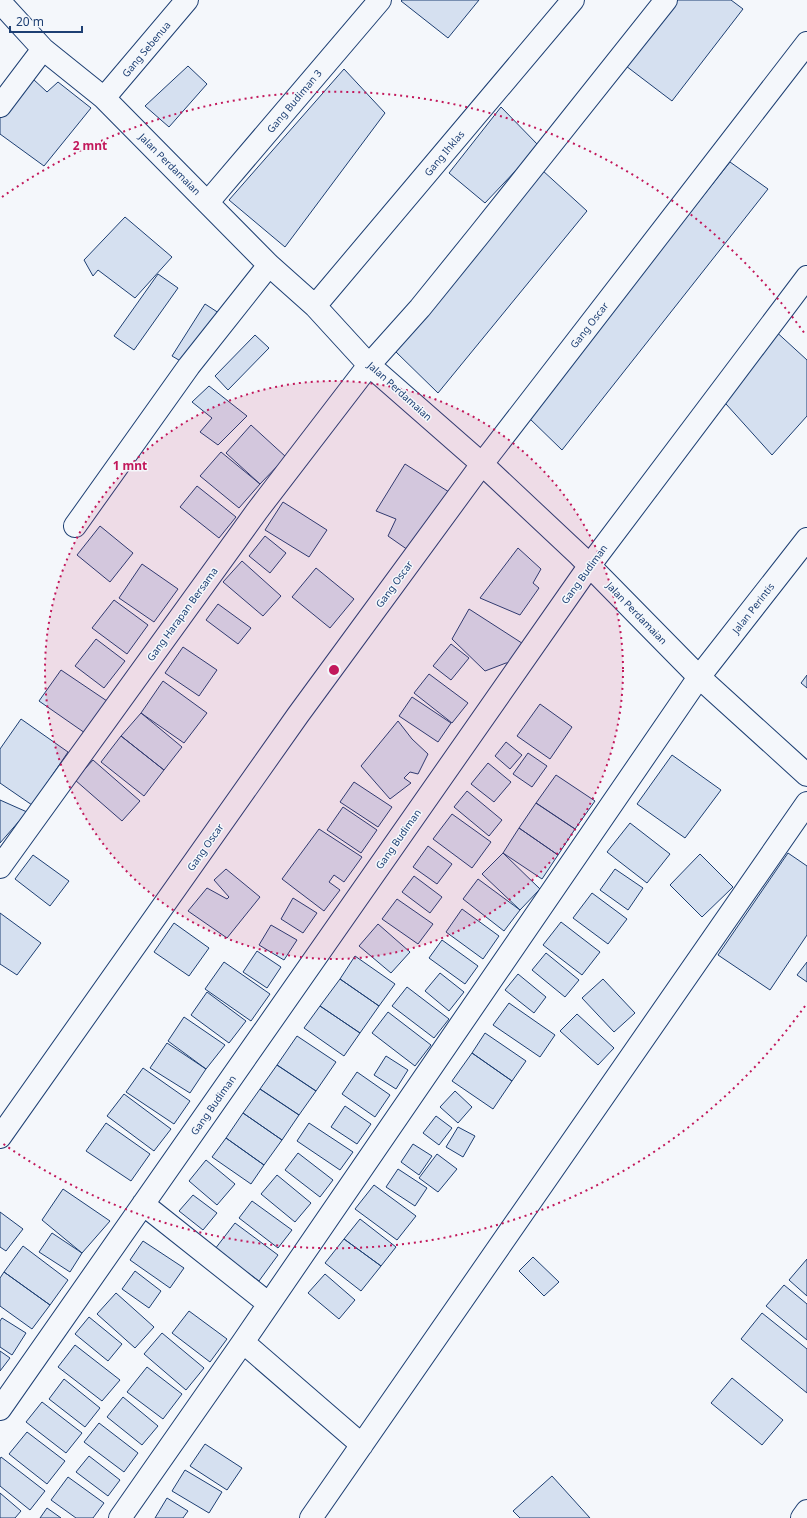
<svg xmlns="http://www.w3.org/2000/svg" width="807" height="1518" viewBox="0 0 807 1518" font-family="'Noto Sans',sans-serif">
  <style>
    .building { fill: #d5e0f0; stroke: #1d3f73 }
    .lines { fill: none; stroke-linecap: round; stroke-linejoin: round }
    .minor-casing { stroke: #1d3f73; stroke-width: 24 }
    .minor { stroke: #f4f7fb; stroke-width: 22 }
    .ring { fill: none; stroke: #c2185b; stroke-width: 2; stroke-dasharray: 2 4 }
    .labels { text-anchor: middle; stroke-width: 3; stroke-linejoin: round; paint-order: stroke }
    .street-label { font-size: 10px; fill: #1d3f73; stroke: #f4f7fb }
    .centre { fill: #c2185b; stroke: #f4f7fb; stroke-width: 2 }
    .ring-label { font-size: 12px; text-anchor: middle; font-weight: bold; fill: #c2185b; stroke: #f4f7fb; stroke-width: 3; stroke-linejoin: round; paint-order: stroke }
  </style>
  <rect width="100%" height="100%" fill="#f4f7fb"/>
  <!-- building -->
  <path class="building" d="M402,0H479L448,38L401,1Z
    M676,0H731L743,9L672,101L626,66Z
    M188,66L207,84L169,127L145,106Z
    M344,69L385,113L285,247L229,200Z
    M33,79L47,92L58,82L91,108L44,166L0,134V118Z
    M501,107L539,146L485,203L449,173Z
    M730,162L768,189L562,450L528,417Z
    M542,170L587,211L438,393L395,351Z
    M125,217L172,257L135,298L98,270L93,276L84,260Z
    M158,274L178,288L134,350L114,336Z
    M205,304L222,315L189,366L172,356Z
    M772,328L807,360V416L772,455L717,394Z
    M255,335L269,348L228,390L215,376Z
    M209,386L247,416L218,445L200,432L212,418L192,402Z
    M251,425L286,457L260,484L226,453Z
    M221,452L260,484L239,508L200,476Z
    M405,464L449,492L408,550L388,536L396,519L376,511Z
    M197,486L236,517L219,538L180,507Z
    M283,502L327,530L309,557L265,530Z
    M100,526L133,553L110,582L77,555Z
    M265,536L286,553L270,573L249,556Z
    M518,548L541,569L533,583L539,588L520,615L480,598Z
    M242,561L281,596L263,616L223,582Z
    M142,564L178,589L154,622L119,598Z
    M316,568L354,599L330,628L292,597Z
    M114,600L148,625L127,654L92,628Z
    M218,604L251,628L238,644L206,620Z
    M469,609L528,647L518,663H506L485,671L452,639Z
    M96,639L125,661L104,688L75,666Z
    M451,644L469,658L451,680L433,666Z
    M183,647L217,670L199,696L165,673Z
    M61,670L107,701L85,733L39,701Z
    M429,674L468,703L452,723L414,693Z
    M807,675V688L801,683Z
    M163,681L207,713L184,743L141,713Z
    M412,697L451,723L438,742L399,716Z
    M540,704L572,727L550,759L517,736Z
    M141,713L182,747L164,770L121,736Z
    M21,719L68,752L32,805L0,783V749Z
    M398,721L412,739L428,754L418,774L410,772L404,778L411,783L390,799L361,766Z
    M121,736L164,770L144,796L101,762Z
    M506,742L522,755L510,769L495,756Z
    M528,753L547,766L532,787L513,774Z
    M672,755L721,790L685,838L637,804Z
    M93,760L140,801L122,821L75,780Z
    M488,763L511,782L494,802L471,784Z
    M556,775L595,801L575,829L536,803Z
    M354,782L392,807L378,827L340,802Z
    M467,791L502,820L489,836L454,807Z
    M0,800L27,812L0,843Z
    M536,803L575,829L558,855L519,828Z
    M343,807L377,830L361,853L327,830Z
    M452,814L491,842L472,868L433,839Z
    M630,823L670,854L647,883L607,852Z
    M519,828L558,855L542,879L503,853Z
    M319,829L362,857L344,882L334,875L329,882L340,890L324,911L282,879Z
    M428,846L452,864L437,884L413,867Z
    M503,853L540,889L520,910L482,874Z
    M788,853L807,866V935L770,990L718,955Z
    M700,854L733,887L702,917L670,885Z
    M33,855L69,881L50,906L15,879Z
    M226,869L260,897L227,938L188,911L207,888L227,899L229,897L214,880Z
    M615,869L643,888L628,910L600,890Z
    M414,876L442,897L430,913L402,892Z
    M478,879L520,910L504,931L463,899Z
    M592,893L627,919L608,944L573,918Z
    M293,898L317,913L303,933L281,919Z
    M397,899L433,924L418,944L382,919Z
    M462,909L499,936L483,959L446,932Z
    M0,913L41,943L17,975L0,964Z
    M561,922L600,952L582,975L543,945Z
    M174,923L209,948L189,976L154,952Z
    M378,924L410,952L391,973L359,946Z
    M271,925L297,940L284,960L259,945Z
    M442,940L478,966L465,984L429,958Z
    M257,951L281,967L267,988L243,972Z
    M546,953L579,980L565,997L532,970Z
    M355,956L395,984L379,1006L340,979Z
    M224,962L270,994L251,1021L205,989Z
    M807,962V982L797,975Z
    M440,973L464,992L449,1011L425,991Z
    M518,974L546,997L534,1013L505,990Z
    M340,979L379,1006L360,1033L320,1006Z
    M603,979L635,1013L614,1032L582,998Z
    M407,987L449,1019L434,1038L392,1006Z
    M207,992L246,1021L229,1043L191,1015Z
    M509,1003L555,1035L540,1057L493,1025Z
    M320,1006L360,1033L344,1056L304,1028Z
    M388,1012L431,1045L415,1066L372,1033Z
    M577,1014L614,1048L598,1065L560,1031Z
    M184,1017L225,1045L206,1069L168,1041Z
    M485,1033L526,1061L512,1081L472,1053Z
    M297,1036L336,1062L316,1091L277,1065Z
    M167,1043L206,1069L190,1093L150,1068Z
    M472,1053L512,1081L493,1109L452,1081Z
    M386,1056L408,1070L396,1089L374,1075Z
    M277,1065L316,1091L299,1115L260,1089Z
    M143,1068L190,1101L174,1124L126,1092Z
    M357,1072L390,1095L375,1117L342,1094Z
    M260,1089L299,1115L282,1140L243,1113Z
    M455,1091L472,1107L458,1123L440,1107Z
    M124,1094L171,1129L154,1151L107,1116Z
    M345,1106L371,1124L357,1144L331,1127Z
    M243,1113L282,1140L264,1165L226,1138Z
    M436,1116L452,1128L439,1145L423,1133Z
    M106,1123L150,1154L131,1181L86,1151Z
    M309,1123L353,1152L340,1170L297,1141Z
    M458,1127L475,1136L463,1157L446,1147Z
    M226,1138L264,1165L251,1184L212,1157Z
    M413,1144L432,1156L419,1175L401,1162Z
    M298,1153L333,1180L320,1197L285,1170Z
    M437,1154L457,1169L438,1192L419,1178Z
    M206,1160L235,1184L217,1205L189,1181Z
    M398,1169L427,1188L415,1206L386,1187Z
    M277,1175L311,1203L295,1222L261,1194Z
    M374,1185L416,1216L397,1240L355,1209Z
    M63,1189L110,1221L82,1253L42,1220Z
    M193,1195L217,1213L203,1230L179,1211Z
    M252,1201L292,1230L278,1248L239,1218Z
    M0,1212L23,1229L6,1251L0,1247Z
    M360,1219L396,1247L381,1266L344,1239Z
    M235,1223L278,1255L259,1281L215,1249Z
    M52,1233L82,1253L70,1272L39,1252Z
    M344,1239L381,1266L361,1291L325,1263Z
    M143,1241L184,1268L170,1288L130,1260Z
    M23,1246L68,1280L50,1305L4,1272Z
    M533,1257L559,1282L544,1296L519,1271Z
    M807,1259V1296L789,1280Z
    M135,1271L161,1291L149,1308L122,1289Z
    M4,1272L50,1305L32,1329L0,1306V1278Z
    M325,1274L355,1300L339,1319L308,1293Z
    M784,1285L807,1304V1340L766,1306Z
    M116,1293L154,1327L135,1348L97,1314Z
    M189,1311L227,1339L210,1362L172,1333Z
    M762,1313L807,1349V1393L741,1339Z
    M89,1317L122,1344L108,1361L75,1334Z
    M2,1318L26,1333L12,1355L0,1347V1321Z
    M162,1333L204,1368L186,1390L144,1354Z
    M75,1345L120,1380L102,1401L58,1367Z
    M0,1351L10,1358L0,1371Z
    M147,1367L182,1394L163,1419L127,1392Z
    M732,1378L783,1420L762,1445L711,1403Z
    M64,1379L100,1408L85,1427L49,1399Z
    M123,1397L158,1426L142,1445L107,1417Z
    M42,1402L82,1433L66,1453L26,1422Z
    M99,1423L138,1453L124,1472L84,1442Z
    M27,1432L65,1461L47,1484L9,1454Z
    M205,1444L242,1468L227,1490L190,1466Z
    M89,1456L120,1480L108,1496L76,1472Z
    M1,1457L45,1491L30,1510L0,1486V1459Z
    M185,1470L222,1492L209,1513L172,1491Z
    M552,1476L590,1518H520L513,1511Z
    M68,1477L104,1503L93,1518H76L51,1500Z
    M0,1493L21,1511L15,1518H0Z
    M167,1498L188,1511L183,1518H155Z
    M47,1508L61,1518H40Z"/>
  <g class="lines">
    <defs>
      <path id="minor" d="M0,2L43,49L104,98L269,265L315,306L369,365L482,464L579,555L699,677L807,775
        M104,98L187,0
        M0,106L43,49
        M208,202L380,0
        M315,306L573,0
        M75,526L189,366L269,265
        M0,867L257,511L369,365L420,308L479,235L666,0
        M0,1137L298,715L482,464L807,43
        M143,1204L269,1304
        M243,1342L362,1445
        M0,1409L590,565L807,277
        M120,1518L243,1342L699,677L807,539
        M311,1518L807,803
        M802,1518L807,1511"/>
    </defs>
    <!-- minor casing -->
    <use href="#minor" class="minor-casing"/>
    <!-- minor -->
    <use href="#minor" class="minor"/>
  </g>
  <!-- distance rings -->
  <circle cx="334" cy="670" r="289" fill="#c2185b" fill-opacity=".12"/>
  <g class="ring">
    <circle cx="334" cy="670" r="289"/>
    <path d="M805 1006A578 578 0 0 1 2 1143M2 197A578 578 0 0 1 805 334"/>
  </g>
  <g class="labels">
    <!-- street labels -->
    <g class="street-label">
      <text transform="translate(146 49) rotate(-50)" y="4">Gang Sebenua</text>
      <text transform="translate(294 101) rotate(-50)" y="4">Gang Budiman 3</text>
      <text transform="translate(444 153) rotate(-50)" y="4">Gang Ihklas</text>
      <text transform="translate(170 164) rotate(45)" y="4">Jalan Perdamaian</text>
      <text transform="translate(589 325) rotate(-52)" y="4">Gang Oscar</text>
      <text transform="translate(400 391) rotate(42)" y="4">Jalan Perdamaian</text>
      <text transform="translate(584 574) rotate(-54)" y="4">Gang Budiman</text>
      <text transform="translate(394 584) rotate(-54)" y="4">Gang Oscar</text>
      <text transform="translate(753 608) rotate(-52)" y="4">Jalan Perintis</text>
      <text transform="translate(637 613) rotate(46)" y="4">Jalan Perdamaian</text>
      <text transform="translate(182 614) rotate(-54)" y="4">Gang Harapan Bersama</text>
      <text transform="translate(398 839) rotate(-55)" y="4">Gang Budiman</text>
      <text transform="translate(205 847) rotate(-55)" y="4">Gang Oscar</text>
      <text transform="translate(213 1105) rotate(-55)" y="4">Gang Budiman</text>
    </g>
  </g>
  <circle cx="334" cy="670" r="6" class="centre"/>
  <g class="ring-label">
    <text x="90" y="150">2 mnt</text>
    <text x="130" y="470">1 mnt</text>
  </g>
  <!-- scale -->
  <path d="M10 26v6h72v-6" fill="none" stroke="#1d3f73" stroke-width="2"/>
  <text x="16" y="26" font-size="12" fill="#1d3f73" stroke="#f4f7fb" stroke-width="3" paint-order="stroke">20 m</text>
</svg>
